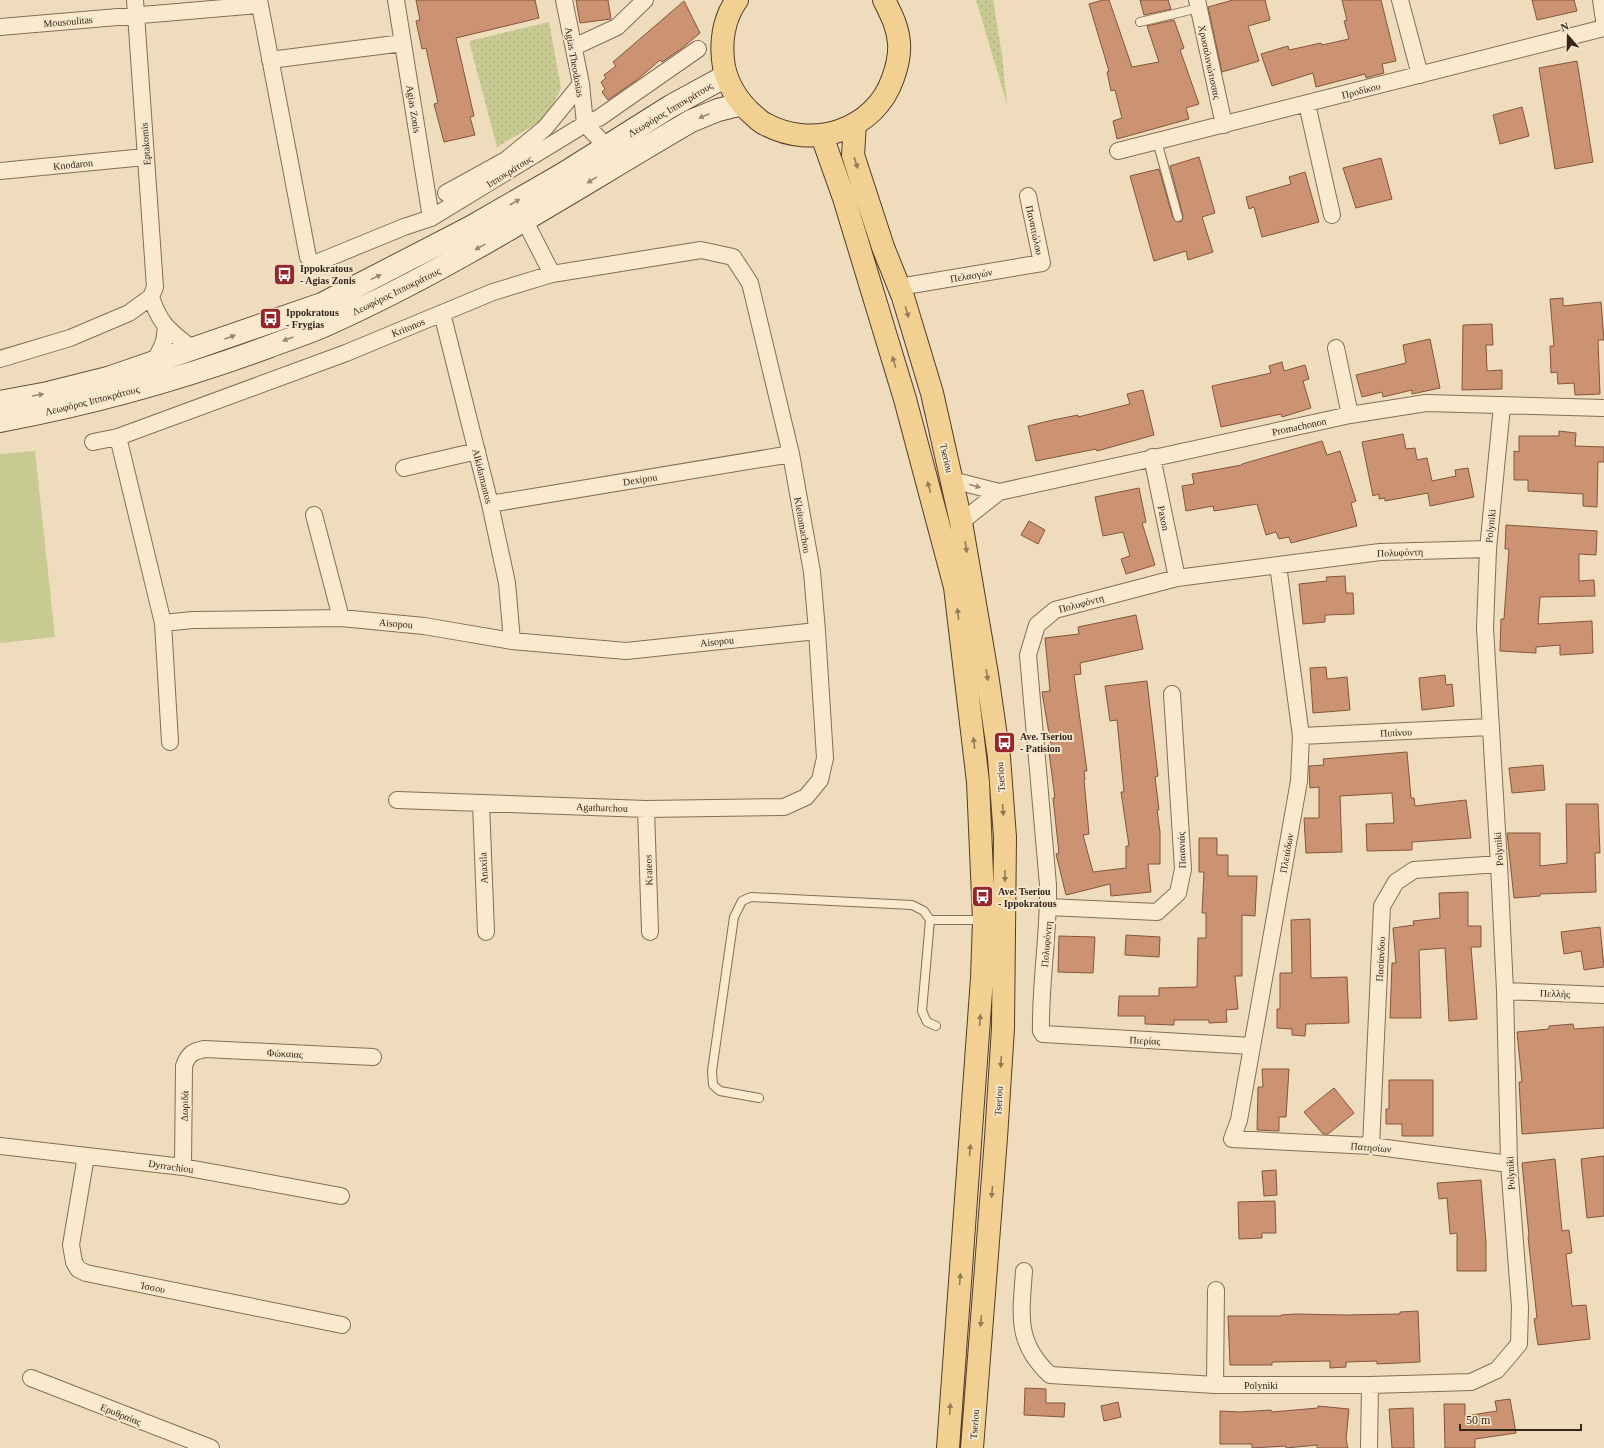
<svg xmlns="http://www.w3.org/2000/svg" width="1604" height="1448" viewBox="0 0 1604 1448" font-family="Georgia,serif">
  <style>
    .green { fill: url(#green-dots) }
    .pitch { fill: #c7cb91 }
    .building { fill: #cc9372; stroke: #84553c }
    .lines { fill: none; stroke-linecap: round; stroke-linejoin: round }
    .lane-casing { stroke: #856d56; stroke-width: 10 }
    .street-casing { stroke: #856d56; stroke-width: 18 }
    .secondary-casing { stroke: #664e39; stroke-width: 24 }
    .primary-casing { stroke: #523b2b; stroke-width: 24 }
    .lane { stroke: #f9eacf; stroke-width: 8 }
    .street { stroke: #f9eacf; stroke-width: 16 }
    .secondary { stroke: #f9eacf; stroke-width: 22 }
    .primary { stroke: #f2d092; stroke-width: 22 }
    .oneway { fill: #968875 }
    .oneway2 { fill: #937b56 }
    .labels { text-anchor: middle; stroke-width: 4; stroke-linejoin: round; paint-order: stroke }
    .street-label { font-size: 10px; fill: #34261b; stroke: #f5e7cc }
    .poi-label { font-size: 10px; font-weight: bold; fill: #34261b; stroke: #f5e7cc; text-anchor: start }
  </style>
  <defs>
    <pattern id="green-dots" width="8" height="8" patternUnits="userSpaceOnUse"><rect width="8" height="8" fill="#c7cb91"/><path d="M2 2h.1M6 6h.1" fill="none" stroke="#acae7c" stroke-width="1.8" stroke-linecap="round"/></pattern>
  </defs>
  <rect width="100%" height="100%" fill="#eedcbc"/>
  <!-- green -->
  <path class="green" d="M976,0H993L1002,55L1007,104Z
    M549,22L561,88L546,118L497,147L469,41Z"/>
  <!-- pitch -->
  <path class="pitch" d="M35,451L55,637L0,643V454Z"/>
  <!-- building -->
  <path class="building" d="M416,0H535L539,18L456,38L474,116L470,117L475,135L444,142L434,104L438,103L426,48L422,49L416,21L420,20Z
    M576,0H608L611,19L580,23Z
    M1103,0H1109L1132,67L1159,62L1147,26L1174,20L1184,48L1180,50L1199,104L1186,108L1189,119L1117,139L1113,121L1122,118L1115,90L1111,91L1107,72L1109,71L1089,4Z
    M1140,0H1168L1171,9L1144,15Z
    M1233,0H1265L1270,20L1248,26L1259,61L1222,72L1208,7Z
    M1342,0H1381L1396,61L1382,64L1384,73L1366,78L1365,74L1316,87L1313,73L1272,86L1261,54L1288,46L1289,50L1321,43L1322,45L1349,39L1344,21L1347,20Z
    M1532,0H1574L1577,11L1537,20Z
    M684,1L700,33L681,49L662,62L660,60L638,79L608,100L602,92L605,89L601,82L606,78L604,75L616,66L613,62Z
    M1577,61L1593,162L1555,169L1539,68Z
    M1522,107L1529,136L1500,144L1493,115Z
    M1199,157L1215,213L1202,217L1213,252L1188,260L1186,251L1154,261L1130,176L1159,169L1173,218L1179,222L1182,221L1183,216L1170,166Z
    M1381,158L1392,199L1356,208L1343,168Z
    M1305,172L1319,222L1262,237L1254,207L1249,209L1246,197L1291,184L1289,177Z
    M1563,298V306L1601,302L1604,340H1598L1600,394L1575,395L1574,383L1558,384L1557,372L1551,373L1550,346H1554L1550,299Z
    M1492,324L1493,345H1486L1487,371L1502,370V389L1462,390L1463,325Z
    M1430,339L1440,388L1412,394V390L1383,397L1382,392L1362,397L1356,375L1406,363L1403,345Z
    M1282,362L1284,371L1305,365L1309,379L1303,381L1311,408L1282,417L1281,414L1221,427L1212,386L1271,373L1269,366Z
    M1143,390L1154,435L1097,451L1096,449L1036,461L1028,426L1053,420L1078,415V417L1130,404L1127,394Z
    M1559,431L1576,433L1575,446L1604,447V462H1598L1597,507L1583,506V494L1528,491V480H1514V451L1519,452V436H1559Z
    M1403,434L1406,449L1415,448L1417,460L1427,458L1432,481L1456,476L1455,470L1468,468L1474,497L1430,506L1428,493L1385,501V498L1379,499V494L1373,496L1362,442Z
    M1322,441L1327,455L1340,451L1356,501L1351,503L1357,526L1291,543L1289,537L1279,539L1276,532L1266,535L1257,504L1214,511L1213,506L1186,511L1182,486L1194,484L1192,474L1242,465V464Z
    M1139,488L1146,522L1142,523L1155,565L1126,574L1121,559L1130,556L1123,532L1103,536L1095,497Z
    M1029,521L1045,530L1038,544L1021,535Z
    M1506,525L1597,531L1596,555L1579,554V581L1594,580L1595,596L1540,597L1538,624L1592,621L1593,653L1560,655V645L1536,647V653L1500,651L1501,619H1504L1509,549H1505Z
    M1345,576L1346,593H1353L1354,614L1325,615V622L1303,624L1299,584L1327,581L1326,577Z
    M1136,615L1143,649L1080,663L1081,674L1074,675L1087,771H1084L1085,780H1084L1089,834L1083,835L1093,872L1126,868V846H1129L1121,792H1124L1117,720L1110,721L1105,686L1147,681L1158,776L1155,777L1159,810H1157L1160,832V864H1148L1151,892L1111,896L1110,884L1066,895L1056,854L1059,853L1053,798H1055L1048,745H1051L1042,692L1050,691L1045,638L1079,634L1078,627Z
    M1326,667L1327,679L1347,677L1350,710L1313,713L1310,668Z
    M1445,675L1446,685L1452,684L1454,706L1422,710L1419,678Z
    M1407,752L1411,798H1414L1415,806L1466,800L1471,838L1412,842V850L1367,851L1366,824L1394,823L1392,793L1340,796L1342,852L1306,853L1304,818H1319V787L1310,788L1309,766L1324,765L1323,759Z
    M1543,765L1545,790L1512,793L1509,768Z
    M1566,804H1598L1600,853H1595L1596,892L1540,894V896L1514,898L1507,833H1540V866L1567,863Z
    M1199,838H1217V855H1228V876H1257L1255,916L1242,915V976H1235L1238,1009L1226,1010L1227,1022L1209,1023V1020H1174V1025L1145,1024V1016H1118L1119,996H1159V988L1197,987L1198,938H1206V913H1202L1204,872H1199Z
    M1468,892V926H1481V947H1471L1477,1019L1449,1021L1445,948L1419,950L1421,1018H1390L1392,963H1396L1393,928L1414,925L1413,921L1440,918L1439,893Z
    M1310,919L1311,978L1347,977L1349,1023L1306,1024L1305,1036L1292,1035V1029L1277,1028V1009H1280V973H1292L1291,920Z
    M1600,927L1604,967L1584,970L1581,951L1564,954L1561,932Z
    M1126,935L1160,937L1159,957L1125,955Z
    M1059,936L1095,937L1093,973L1058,972Z
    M1573,1024L1574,1029L1604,1027V1128L1522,1134L1519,1082H1522L1517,1032L1549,1029V1026Z
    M1262,1069H1289L1286,1117H1279V1131L1257,1130L1258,1087H1263Z
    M1389,1080H1433V1136H1402V1124H1386V1109H1389Z
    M1334,1088L1354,1113L1328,1134H1323L1304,1112Z
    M1604,1156V1216L1587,1218L1581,1159Z
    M1555,1159L1562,1231L1569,1230L1572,1253L1566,1254L1572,1306L1586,1305L1590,1339L1538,1345L1534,1319L1537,1318L1528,1237L1529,1236L1522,1163Z
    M1276,1170L1277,1195L1264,1196L1262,1171Z
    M1481,1180L1486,1243V1271H1457V1233L1450,1234L1447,1198L1439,1199L1437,1183Z
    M1275,1201L1276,1233H1262V1238L1239,1239L1238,1202Z
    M1418,1311L1420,1362L1377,1364V1361L1346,1362V1367L1330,1368V1361L1272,1362V1365H1230L1228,1316H1281V1315L1296,1314L1345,1315L1400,1314V1312Z
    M1025,1388L1046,1389V1403H1065L1064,1417L1024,1415Z
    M1510,1399L1516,1433L1475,1439V1448H1445L1444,1404H1465V1416L1497,1411L1495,1401Z
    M1118,1402L1121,1417L1104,1421L1101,1406Z
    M1318,1406L1349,1409L1346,1439L1348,1448H1317V1445L1286,1448V1446L1252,1448V1444H1220V1411L1240,1412L1271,1410L1272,1412L1318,1408Z
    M1413,1408L1414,1448H1392L1389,1409Z"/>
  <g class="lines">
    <defs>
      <path id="lane" d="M1140,22L1199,8
        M1157,141L1178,217
        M930,920H983
        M759,1098L720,1091L713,1085L712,1071L734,917L742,901L751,897L912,905L924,911L930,920L922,1011L927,1022L936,1026"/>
      <path id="street" d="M259,0L308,257L311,261L316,263L404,227L431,218L585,124L599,118L698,49
        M396,0L431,218
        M564,0L581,84L585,124
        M1197,0L1224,125
        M1400,0L1420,75
        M1601,0L1604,20
        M0,27L259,5
        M574,47L617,27L645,0
        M270,60L403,43
        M1307,104L1332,215
        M585,124L607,147
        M1118,151L1604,28
        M0,171L145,157
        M446,193L506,160L545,128L581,84
        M525,221L552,274
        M899,287L1042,263L1028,196
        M151,297C161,327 170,330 193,350
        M442,313L490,504L507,583L512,641
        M1336,348L1350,415
        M0,359L70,338L129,313L151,297L155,287L135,0
        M154,363L164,342L166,327
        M118,437L163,623L193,620L341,618L424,626L512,641L626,651L817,631
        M93,442L118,437L346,353L493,292L552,274L701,250L733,257L750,283L791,454L812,572L817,631L825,758L820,780L806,797L784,807L646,809L397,800
        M1152,457L1177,578
        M404,468L477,451
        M952,480L999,492
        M490,504L791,454
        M314,515L341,618
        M961,522L999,492L1350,415L1426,403L1604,408
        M1278,565L1301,736L1299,781L1239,1120L1232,1139L1371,1146L1509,1164
        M163,623L170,742
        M1301,736L1490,727
        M481,803L486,932
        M646,809L650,932
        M1048,907L1157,912L1178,893L1183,869L1172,694
        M1505,991L1604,995
        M1252,1046L1043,1034L1041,1031C1040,982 1049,934 1048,885L1028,655L1037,625L1055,610L1177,578L1380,552L1488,549
        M0,1146L183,1167L341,1196
        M1371,1146L1382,906L1396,882L1414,870L1499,864
        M86,1156L71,1245L74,1262L78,1269L86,1273L342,1325
        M183,1167L184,1066C188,1054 193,1051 205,1049L373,1057
        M1024,1271C1021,1315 1015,1342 1050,1375L1215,1385H1370L1471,1382L1497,1370L1519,1344L1520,1307L1509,1164L1505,991L1499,864L1485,628L1488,549L1502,406
        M31,1378L211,1448
        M1215,1385L1216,1290
        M1369,1448L1370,1385"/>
      <path id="secondary" d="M0,402L48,393L108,378L322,304L471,227L563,174L671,106L726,76
        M0,421C91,404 181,379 268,347C288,339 309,333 328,324C455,267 571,191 691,121L718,110L742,104"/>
      <path id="primary" d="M737,0C723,19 720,44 724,67C728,85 737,100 751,113C755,116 760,122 765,124C812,150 875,131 893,78C897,67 900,55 899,43C898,27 891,14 884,0
        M855,124L853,155L883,247L903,297L932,393L961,522L987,674L999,757L1005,837L1003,1028L996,1138L972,1448
        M822,136L844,198L905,399L955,587L978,782L984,920L982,978L948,1448"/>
    </defs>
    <!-- lane casing -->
    <use href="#lane" class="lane-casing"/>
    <!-- street casing -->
    <use href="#street" class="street-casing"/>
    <!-- secondary casing -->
    <use href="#secondary" class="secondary-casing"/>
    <!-- primary casing -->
    <use href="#primary" class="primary-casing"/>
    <!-- lane -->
    <use href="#lane" class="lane"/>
    <!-- street -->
    <use href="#street" class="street"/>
    <!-- secondary -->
    <use href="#secondary" class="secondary"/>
    <!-- primary -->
    <use href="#primary" class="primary"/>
  </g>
  <!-- one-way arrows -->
  <defs><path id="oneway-solid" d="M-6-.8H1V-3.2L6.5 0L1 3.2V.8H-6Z"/></defs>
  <g class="oneway">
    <use href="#oneway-solid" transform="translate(704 116) rotate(157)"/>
    <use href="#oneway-solid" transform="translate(592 180) rotate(148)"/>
    <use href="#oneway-solid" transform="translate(515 202) rotate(-30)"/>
    <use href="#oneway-solid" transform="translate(480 247) rotate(151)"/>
    <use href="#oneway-solid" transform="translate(376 277) rotate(-26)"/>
    <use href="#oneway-solid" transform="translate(230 337) rotate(-20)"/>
    <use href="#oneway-solid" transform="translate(288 339) rotate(160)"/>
    <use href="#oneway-solid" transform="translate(38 395) rotate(-10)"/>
    <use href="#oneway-solid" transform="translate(975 486) rotate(15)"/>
  </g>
  <g class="oneway2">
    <use href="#oneway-solid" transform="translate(856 163) rotate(72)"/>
    <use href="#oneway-solid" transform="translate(907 312) rotate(73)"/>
    <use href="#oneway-solid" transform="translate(894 362) rotate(-107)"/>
    <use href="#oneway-solid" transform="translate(929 487) rotate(-105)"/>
    <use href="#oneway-solid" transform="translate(966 547) rotate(81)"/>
    <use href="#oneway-solid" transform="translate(958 614) rotate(-97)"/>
    <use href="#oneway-solid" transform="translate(987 675) rotate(81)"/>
    <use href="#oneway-solid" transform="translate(974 743) rotate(-97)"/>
    <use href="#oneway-solid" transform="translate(1003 810) rotate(86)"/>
    <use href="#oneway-solid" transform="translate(1005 876) rotate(90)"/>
    <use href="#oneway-solid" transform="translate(980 1020) rotate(-86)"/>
    <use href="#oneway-solid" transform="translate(1001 1062) rotate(93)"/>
    <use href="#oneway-solid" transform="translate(970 1150) rotate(-85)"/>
    <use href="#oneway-solid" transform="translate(992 1192) rotate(95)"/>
    <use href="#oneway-solid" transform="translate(960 1279) rotate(-85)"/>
    <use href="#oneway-solid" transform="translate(981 1321) rotate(95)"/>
    <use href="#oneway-solid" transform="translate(950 1409) rotate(-86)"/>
  </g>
  <!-- icons -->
  <defs>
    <symbol id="bus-square" viewBox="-11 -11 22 22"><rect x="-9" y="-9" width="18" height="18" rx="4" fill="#94262c" stroke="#f5e7cc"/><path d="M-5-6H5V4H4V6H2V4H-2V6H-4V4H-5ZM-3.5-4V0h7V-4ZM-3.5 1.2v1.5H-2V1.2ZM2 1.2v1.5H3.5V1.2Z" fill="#fff"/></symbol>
  </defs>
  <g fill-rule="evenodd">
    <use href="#bus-square" x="272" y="262" width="25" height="25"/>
    <use href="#bus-square" x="258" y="306" width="25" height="25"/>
    <use href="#bus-square" x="992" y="730" width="25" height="25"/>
    <use href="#bus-square" x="970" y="884" width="25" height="25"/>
  </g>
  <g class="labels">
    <!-- street labels -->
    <g class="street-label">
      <text transform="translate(68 21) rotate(-5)" y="4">Mousoulitas</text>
      <text transform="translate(575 62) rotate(80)" y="4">Agias Theodosias</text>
      <text transform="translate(1210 62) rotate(78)" y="4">Χρυσαλινιώτισσας</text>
      <text transform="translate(1361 90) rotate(-14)" y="4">Προδίκου</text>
      <text transform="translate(414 109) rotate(81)" y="4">Agias Zonis</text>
      <text transform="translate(670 109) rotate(-31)" y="4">Λεωφόρος Ιπποκράτους</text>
      <text transform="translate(145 144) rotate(-94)" y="4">Eptakomis</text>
      <text transform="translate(73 164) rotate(-6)" y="4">Knodaron</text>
      <text transform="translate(509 171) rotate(-32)" y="4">Ιπποκράτους</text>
      <text transform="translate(1035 230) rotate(78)" y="4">Παναιτώλου</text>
      <text transform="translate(971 275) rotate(-10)" y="4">Πελασγών</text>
      <text transform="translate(396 291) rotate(-26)" y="4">Λεωφόρος Ιπποκράτους</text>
      <text transform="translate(408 327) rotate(-22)" y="4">Kritonos</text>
      <text transform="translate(92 400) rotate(-14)" y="4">Λεωφόρος Ιπποκράτους</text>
      <text transform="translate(1299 426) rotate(-12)" y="4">Promachonon</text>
      <text transform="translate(947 458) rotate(77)" y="4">Tseriou</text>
      <text transform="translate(483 476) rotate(76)" y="4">Alkidamantos</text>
      <text transform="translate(640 479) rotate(-9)" y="4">Dexipou</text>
      <text transform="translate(1164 518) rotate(78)" y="4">Paxon</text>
      <text transform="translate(803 525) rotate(80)" y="4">Kleitomachou</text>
      <text transform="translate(1490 526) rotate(-84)" y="4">Polyniki</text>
      <text transform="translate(1400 552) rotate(-2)" y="4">Πολυφόντη</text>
      <text transform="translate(1081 603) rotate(-15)" y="4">Πολυφόντη</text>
      <text transform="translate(396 623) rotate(5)" y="4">Aisopou</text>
      <text transform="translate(717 641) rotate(-6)" y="4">Aisopou</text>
      <text transform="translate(1396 732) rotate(-3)" y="4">Πιπίνου</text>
      <text transform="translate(1000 777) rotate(-94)" y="4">Tseriou</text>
      <text transform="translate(602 807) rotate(2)" y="4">Agatharchou</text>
      <text transform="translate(1498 849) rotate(-94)" y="4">Polyniki</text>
      <text transform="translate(1181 850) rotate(-92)" y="4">Παιανιάς</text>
      <text transform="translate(1286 853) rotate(-80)" y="4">Πλειάδων</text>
      <text transform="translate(483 868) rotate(-93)" y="4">Anaxila</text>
      <text transform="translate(648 870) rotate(-92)" y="4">Krateos</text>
      <text transform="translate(1046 944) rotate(-85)" y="4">Πολυφόντη</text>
      <text transform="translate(1380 959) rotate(-87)" y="4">Πασίανδου</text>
      <text transform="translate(1555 993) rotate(2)" y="4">Πελλής</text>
      <text transform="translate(1145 1040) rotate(3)" y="4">Πιερίας</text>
      <text transform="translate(285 1053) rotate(3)" y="4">Φώκαιας</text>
      <text transform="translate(998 1101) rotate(-87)" y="4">Tseriou</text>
      <text transform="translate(184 1106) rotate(-89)" y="4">Δωριδά</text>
      <text transform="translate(1371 1147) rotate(5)" y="4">Πατησίων</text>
      <text transform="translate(171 1166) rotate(8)" y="4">Dyrrachiou</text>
      <text transform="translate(1510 1173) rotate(-93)" y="4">Polyniki</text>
      <text transform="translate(153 1287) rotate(11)" y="4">Ίσσου</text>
      <text x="1261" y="1389">Polyniki</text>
      <text transform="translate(121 1414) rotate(22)" y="4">Ερυθραίας</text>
      <text transform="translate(974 1424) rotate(-85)" y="4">Tseriou</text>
    </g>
    <!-- poi labels -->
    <g class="poi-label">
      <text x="300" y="272">Ippokratous<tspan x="300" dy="12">- Agias Zonis</tspan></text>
      <text x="286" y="316">Ippokratous<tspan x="286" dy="12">- Frygias</tspan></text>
      <text x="1020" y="740">Ave. Tseriou<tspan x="1020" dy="12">- Patision</tspan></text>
      <text x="998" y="895">Ave. Tseriou<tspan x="998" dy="12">- Ippokratous</tspan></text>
    </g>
  </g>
  <!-- north arrow -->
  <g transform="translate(1568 36) rotate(340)" stroke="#f5e7cc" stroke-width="3" paint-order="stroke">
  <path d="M0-3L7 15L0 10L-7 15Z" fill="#34261b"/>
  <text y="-6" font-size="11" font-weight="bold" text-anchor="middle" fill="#34261b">N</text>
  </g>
  <!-- scale -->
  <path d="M1460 1424v6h121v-6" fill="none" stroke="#34261b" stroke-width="2"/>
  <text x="1466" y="1424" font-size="12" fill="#34261b" stroke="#f5e7cc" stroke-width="3" paint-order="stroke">50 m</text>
</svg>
